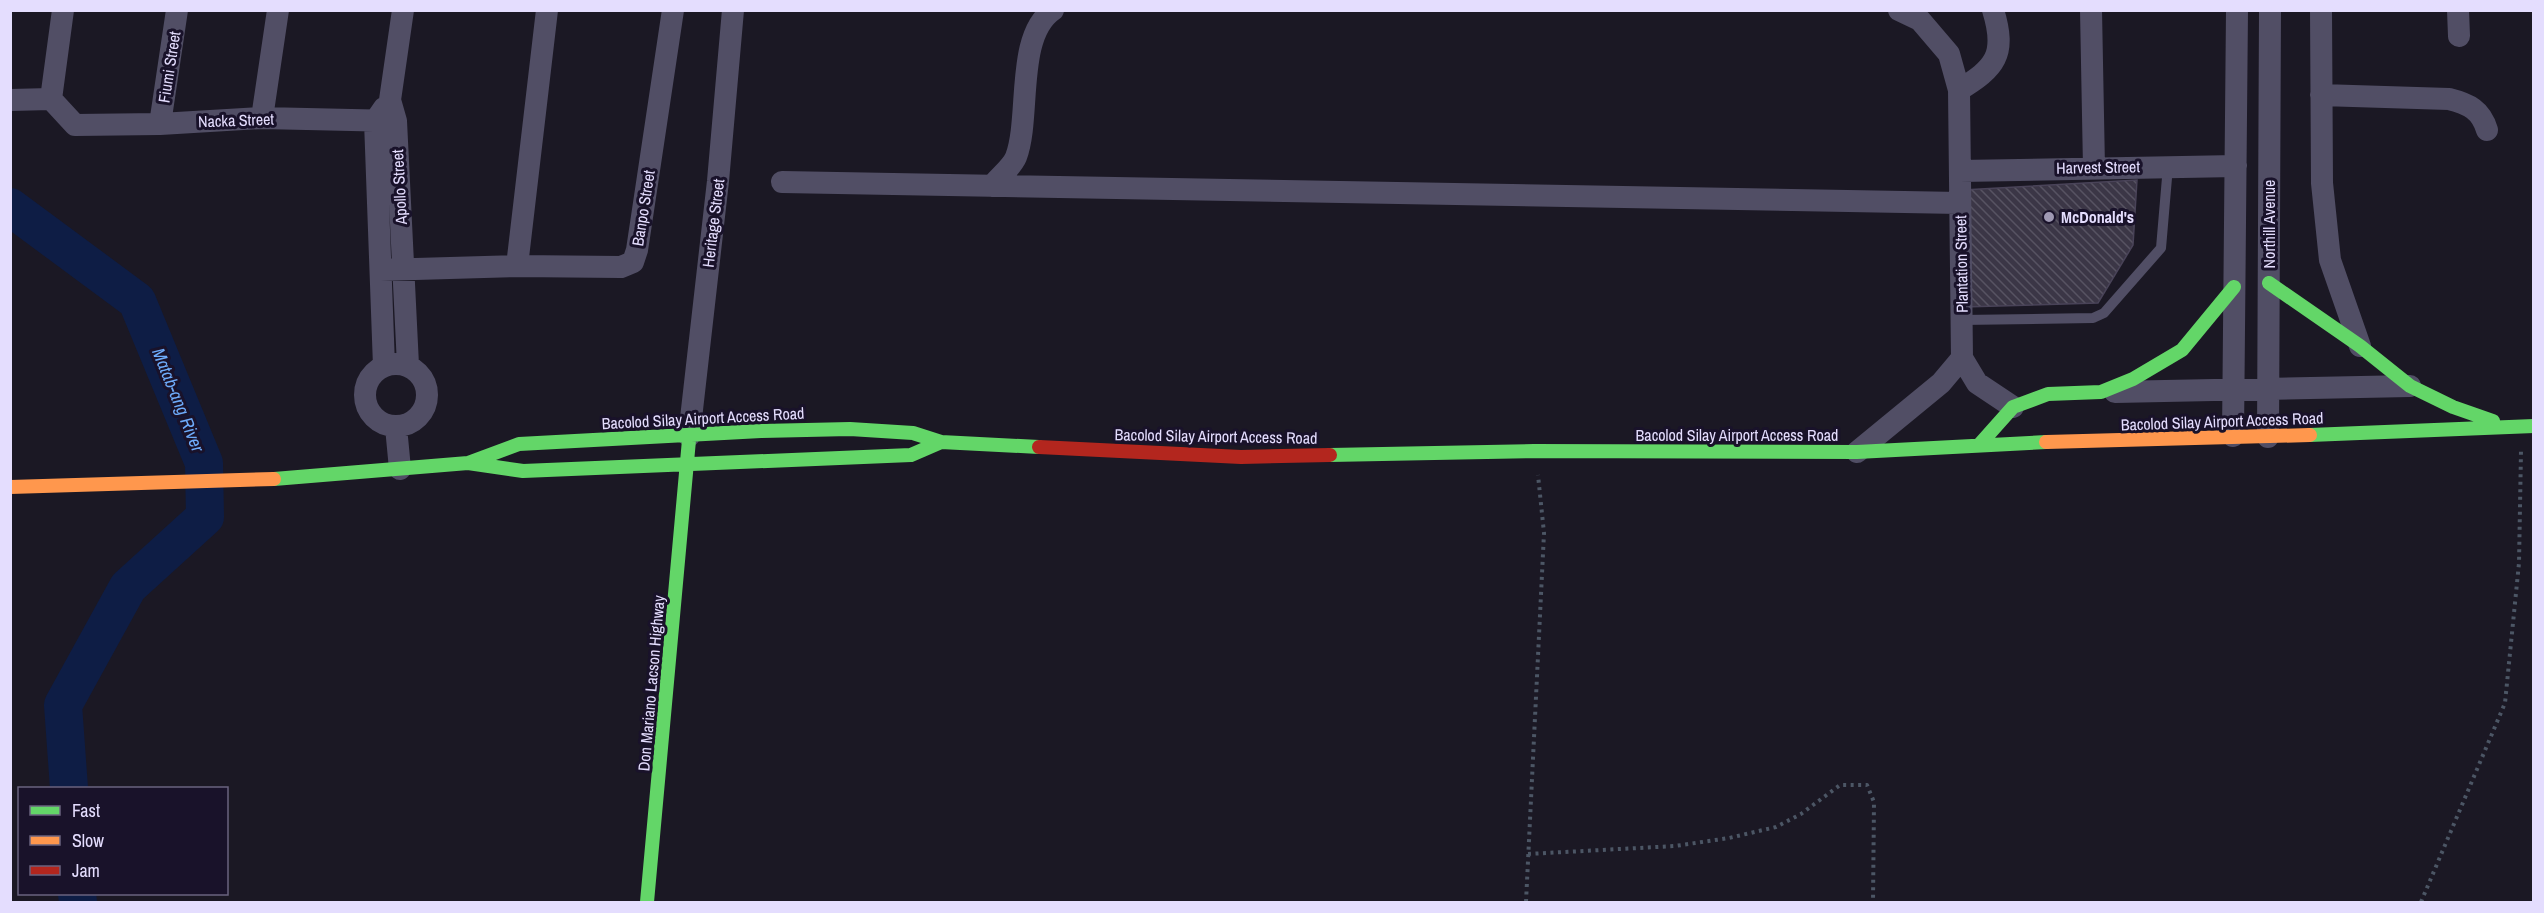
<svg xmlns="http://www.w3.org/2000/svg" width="2544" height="913" viewBox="0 0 2544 913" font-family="'Archivo Narrow',sans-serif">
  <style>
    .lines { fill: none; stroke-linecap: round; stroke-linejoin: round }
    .river { stroke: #0e1d45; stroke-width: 38 }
    .building { fill: url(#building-back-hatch); stroke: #494358; stroke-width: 1.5 }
    .path { stroke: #4c5665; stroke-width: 4; stroke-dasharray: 3 4.5; stroke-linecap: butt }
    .lane { stroke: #514e65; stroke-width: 10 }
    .street { stroke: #514e65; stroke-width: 22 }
    .fast { stroke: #63d668; stroke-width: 14 }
    .slow { stroke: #ff974d; stroke-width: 14 }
    .jam { stroke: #b3261e; stroke-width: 14 }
    .poi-dot { fill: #9e98b2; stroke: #19122a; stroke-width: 2 }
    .labels { text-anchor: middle; stroke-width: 6; stroke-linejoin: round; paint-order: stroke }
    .street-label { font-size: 16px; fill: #e4ddfe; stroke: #19122a }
    .poi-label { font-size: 16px; font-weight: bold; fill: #e4ddfe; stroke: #19122a; text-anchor: start }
    .water-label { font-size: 18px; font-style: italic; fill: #6eabfa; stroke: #19122a }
  </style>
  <defs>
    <pattern id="building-back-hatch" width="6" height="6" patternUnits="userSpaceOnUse" patternTransform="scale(1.5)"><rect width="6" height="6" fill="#3b3646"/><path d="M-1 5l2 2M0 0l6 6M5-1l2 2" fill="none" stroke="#575362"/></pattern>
  </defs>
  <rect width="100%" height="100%" fill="#1b1824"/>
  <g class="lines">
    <!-- river -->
    <path class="river" d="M10,207L137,301L204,463L205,517L128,587L63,705L69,788
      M77,894L78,902"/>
  </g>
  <!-- building -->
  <path class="building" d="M2137,180L2133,245L2098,303L1964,307L1963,190Z"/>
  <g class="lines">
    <!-- path -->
    <path class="path" d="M1528,854L1675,846L1729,838L1776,827L1801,814L1840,785H1867L1874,802L1873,902
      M1526,902L1544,533L1538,475
      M2421,902L2505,703L2519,563L2521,451"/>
    <!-- lane -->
    <path class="lane" d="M1961,320L2093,318L2104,313L2161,248L2168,166"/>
    <!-- street -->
    <path class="street" d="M63,10L51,99L75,125L160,124L262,118L396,121
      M403,10L390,100L396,121L408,365
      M1899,10L1920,20L1949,54L1959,90L1962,358
      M2091,10L2094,168
      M2321,10L2322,183L2330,260L2360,346
      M2458,10L2459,36
      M1959,90C1995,68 2007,55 1993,10
      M2321,95L2449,99C2469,104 2481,110 2487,130
      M10,100L51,99
      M384,108L375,121L384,366
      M262,118L278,10
      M160,124L177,10
      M1960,171L2236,166
      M782,182L1960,203
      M992,186C999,177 1012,167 1016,157C1031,117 1015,36 1053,10
      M517,266L547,10
      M381,270L517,266L621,267L633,262L637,250L673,10
      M1962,358L1977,383L2013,407
      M365 395a31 31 0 1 1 62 0a31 31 0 1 1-62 0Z
      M2115,392L2410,386
      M396,427L400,469
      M689,436L718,181L733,10
      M2233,436L2237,10
      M2268,437L2270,10
      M1857,452L1941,383L1962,358"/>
    <!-- fast -->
    <path class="fast" d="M2269,283L2360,346L2410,386L2453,407L2493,421
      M2310,435L2534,426
      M1980,444L2013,407L2048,394L2101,392L2133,379L2182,350L2234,287
      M1330,455L1534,451L1857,452L2046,442
      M468,463L519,444L761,431L850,429L913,433L941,442L1039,447
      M274,479L468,463L523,471L911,455L941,442
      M647,902L689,440"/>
    <!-- slow -->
    <path class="slow" d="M2046,442L2310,435
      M10,487L274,479"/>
    <!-- jam -->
    <path class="jam" d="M1039,447L1241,457L1330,455"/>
  </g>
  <!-- markers -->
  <circle class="poi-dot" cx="2049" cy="217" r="6"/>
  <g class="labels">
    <!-- street labels -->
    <g class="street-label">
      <text transform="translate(169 67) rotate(-81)" y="6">Fiumi Street</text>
      <text transform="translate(236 120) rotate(-2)" y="6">Nacka Street</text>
      <text transform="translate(2098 167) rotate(-1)" y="6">Harvest Street</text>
      <text transform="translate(399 187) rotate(-93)" y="6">Apollo Street</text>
      <text transform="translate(643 208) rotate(-81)" y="6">Banpo Street</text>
      <text transform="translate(713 223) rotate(-83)" y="6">Heritage Street</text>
      <text transform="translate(2269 224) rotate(-90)" y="6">Northill Avenue</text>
      <text transform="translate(1961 264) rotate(-91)" y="6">Plantation Street</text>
      <text transform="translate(703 418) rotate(-3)" y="6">Bacolod Silay Airport Access Road</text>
      <text transform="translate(2222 421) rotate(-2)" y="6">Bacolod Silay Airport Access Road</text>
      <text x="1737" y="441">Bacolod Silay Airport Access Road</text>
      <text transform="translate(1216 436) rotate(1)" y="6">Bacolod Silay Airport Access Road</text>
      <text transform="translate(651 683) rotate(-85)" y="6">Don Mariano Lacson Highway</text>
    </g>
    <!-- poi labels -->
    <g class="poi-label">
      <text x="2061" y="223">McDonald's</text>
    </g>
    <!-- water labels -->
    <g class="water-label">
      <text transform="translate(178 400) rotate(68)" y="6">Matab-ang River</text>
    </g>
  </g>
  <!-- border -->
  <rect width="2544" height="913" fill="none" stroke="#e4ddfe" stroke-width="24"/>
  <!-- legend -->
  <rect x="18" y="787" width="210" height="108" fill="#19122a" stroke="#6a637f" stroke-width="1.5"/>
  <rect x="30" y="806" width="30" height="9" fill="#63d668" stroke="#6a637f" stroke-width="1.5"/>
  <text x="72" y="817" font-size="18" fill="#e4ddfe">Fast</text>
  <rect x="30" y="836" width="30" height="9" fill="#ff974d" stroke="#6a637f" stroke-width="1.5"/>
  <text x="72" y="847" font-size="18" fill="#e4ddfe">Slow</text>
  <rect x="30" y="866" width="30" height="9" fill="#b3261e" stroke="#6a637f" stroke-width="1.5"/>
  <text x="72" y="877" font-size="18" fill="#e4ddfe">Jam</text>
</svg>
